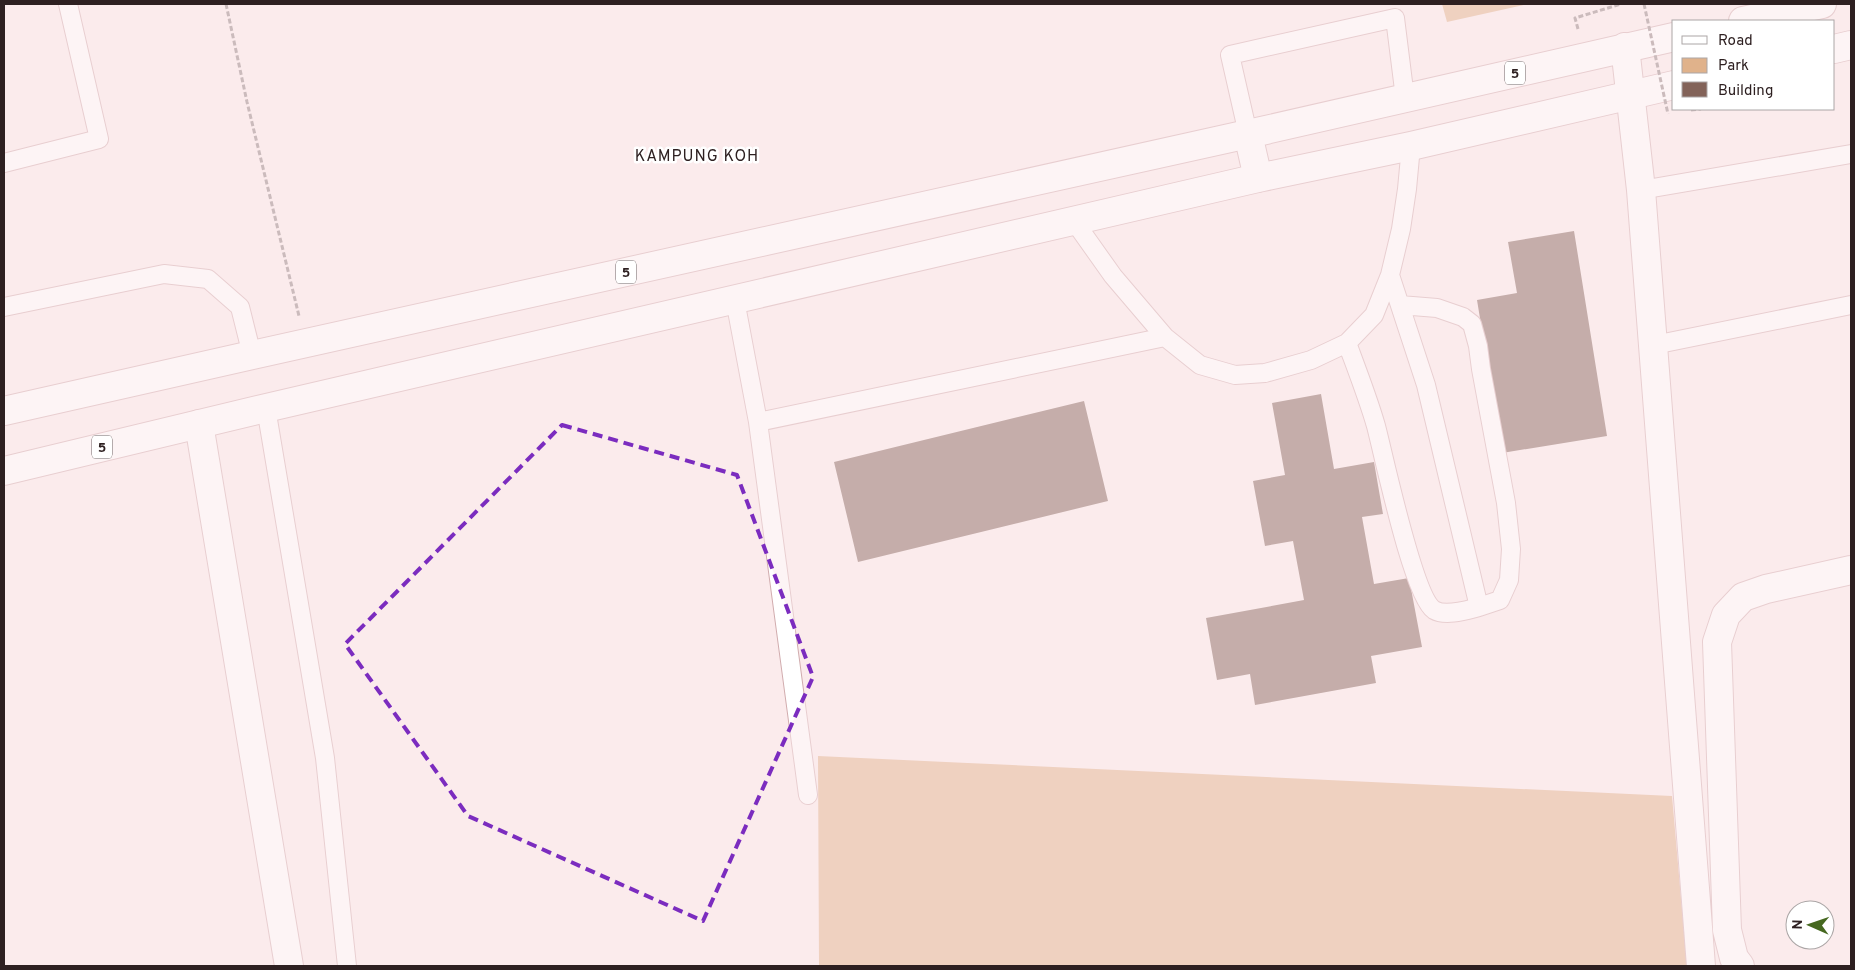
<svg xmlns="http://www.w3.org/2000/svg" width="1855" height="970" viewBox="0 0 1855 970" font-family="Overpass,sans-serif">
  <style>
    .green { fill: #e0b28b }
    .building { fill: #836359 }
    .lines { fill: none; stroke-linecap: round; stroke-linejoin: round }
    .service-casing { stroke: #d1acae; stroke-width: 20 }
    .minor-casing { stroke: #d1acae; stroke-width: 30 }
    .trunk-casing { stroke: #d1acae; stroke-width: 30 }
    .path { stroke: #908182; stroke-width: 3; stroke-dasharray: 5 2.5; stroke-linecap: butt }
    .service { stroke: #fff; stroke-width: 18 }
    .minor { stroke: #fff; stroke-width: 28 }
    .trunk { stroke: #fff; stroke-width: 28 }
    .path-bridge { stroke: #908182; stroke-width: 3; stroke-dasharray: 5 2.5; stroke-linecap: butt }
    .marked { fill: none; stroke: #7b2cbf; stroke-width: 4; stroke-dasharray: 10 6; stroke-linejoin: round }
    .labels { text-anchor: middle; stroke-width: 5; stroke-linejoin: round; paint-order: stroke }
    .shield { fill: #fff; stroke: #6d6364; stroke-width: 1 }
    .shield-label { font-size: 14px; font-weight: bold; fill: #2e2021 }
    .neighbourhood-label { font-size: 16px; letter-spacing: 1px; fill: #2e2021; stroke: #fff }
  </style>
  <rect width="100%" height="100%" fill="#fbebec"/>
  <!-- green -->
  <path class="green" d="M1442,4H1528L1447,22Z
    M818,756L1672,796L1687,966H819Z"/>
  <!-- building -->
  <path class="building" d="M1574,231L1607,436L1502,453L1477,300L1517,293L1508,242Z
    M1321,394L1334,469L1374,462L1383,514L1362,517L1374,584L1409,578L1422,647L1371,656L1376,683L1255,705L1250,674L1217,680L1206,618L1304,600L1293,541L1265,546L1253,481L1285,475L1272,403Z
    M1084,401L1108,501L858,562L834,462Z"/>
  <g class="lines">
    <defs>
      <path id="service" d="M1248,134L1230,55L1395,18L1405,98
        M4,163L99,139L68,4
        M1641,190L1851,154
        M1074,221L1113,276L1165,337L1200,365L1235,375L1265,373L1311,360L1347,343L1374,315L1390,275L1401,229L1407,189L1411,146
        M735,300L758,422L808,795
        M1400,305L1437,308L1463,317L1472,324L1478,346L1481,369L1506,503L1511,549L1509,580L1500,600L1479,607
        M4,307L164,274L208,279L240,307L252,355
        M1347,343C1357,370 1368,398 1376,426C1384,456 1413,596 1434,610C1446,617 1467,610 1479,607L1426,385L1390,275
        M1654,345L1851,305
        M266,408L325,758L347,966
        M758,422L1165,337"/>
      <path id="minor" d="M1625,47L1641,190L1701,966
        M199,424L289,966
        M1740,966L1734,958L1727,930L1717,642L1726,615L1743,597L1766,589L1851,570"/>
      <path id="trunk" d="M1743,21L1822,4
        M1834,49L1851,45
        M1248,134L1258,178
        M4,411L252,355L1248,134L1674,37
        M4,471L266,408L1258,178L1411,146L1674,85"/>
    </defs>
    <!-- service casing -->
    <use href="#service" class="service-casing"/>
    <!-- minor casing -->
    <use href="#minor" class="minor-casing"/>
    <!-- trunk casing -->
    <use href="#trunk" class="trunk-casing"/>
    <!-- path -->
    <path class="path" d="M226,4L247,102L299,316
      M1578,29L1575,18L1621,4
      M1691,110L1701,109"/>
    <!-- service -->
    <use href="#service" class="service"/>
    <!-- minor -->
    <use href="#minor" class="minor"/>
    <!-- trunk -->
    <use href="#trunk" class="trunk"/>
    <!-- path-bridge -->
    <path class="path-bridge" d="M1644,4L1668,114"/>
  </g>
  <!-- marked area -->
  <path d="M0 0H1855V970H0ZM562,425L737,475L813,677L703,921L468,816L345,644Z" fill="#fbebec" fill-opacity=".55" fill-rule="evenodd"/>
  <path class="marked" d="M562,425L737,475L813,677L703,921L468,816L345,644Z"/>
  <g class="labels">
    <!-- shield labels -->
    <g class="shield">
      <rect x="1505" y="61.5" width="20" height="23" rx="4"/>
      <rect x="616" y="260.5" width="20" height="23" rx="4"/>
      <rect x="92" y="435.5" width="20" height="23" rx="4"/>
    </g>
    <g class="shield-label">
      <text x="1515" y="78">5</text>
      <text x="626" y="277">5</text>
      <text x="102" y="452">5</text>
    </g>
    <!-- neighbourhood labels -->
    <g class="neighbourhood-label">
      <text x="697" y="161">KAMPUNG KOH</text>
    </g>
  </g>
  <!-- border -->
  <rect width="1855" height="970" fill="none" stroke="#2e2021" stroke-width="10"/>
  <!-- legend -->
  <rect x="1672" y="20" width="162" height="90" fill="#ffffff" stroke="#aba6a6"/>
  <rect x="1682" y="36" width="25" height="8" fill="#ffffff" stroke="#aba6a6"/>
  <text x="1718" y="45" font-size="15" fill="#2e2021">Road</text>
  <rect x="1682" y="58" width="25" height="15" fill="#e0b28b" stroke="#aba6a6"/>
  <text x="1718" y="70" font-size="15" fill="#2e2021">Park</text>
  <rect x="1682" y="82" width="25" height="15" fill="#836359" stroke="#aba6a6"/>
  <text x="1718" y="95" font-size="15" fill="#2e2021">Building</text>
  <!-- north arrow -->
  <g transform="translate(1810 925) rotate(272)"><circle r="24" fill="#ffffff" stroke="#aba6a6"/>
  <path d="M0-4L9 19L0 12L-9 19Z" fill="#466820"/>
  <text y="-8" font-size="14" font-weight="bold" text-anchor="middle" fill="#2e2021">N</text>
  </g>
</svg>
